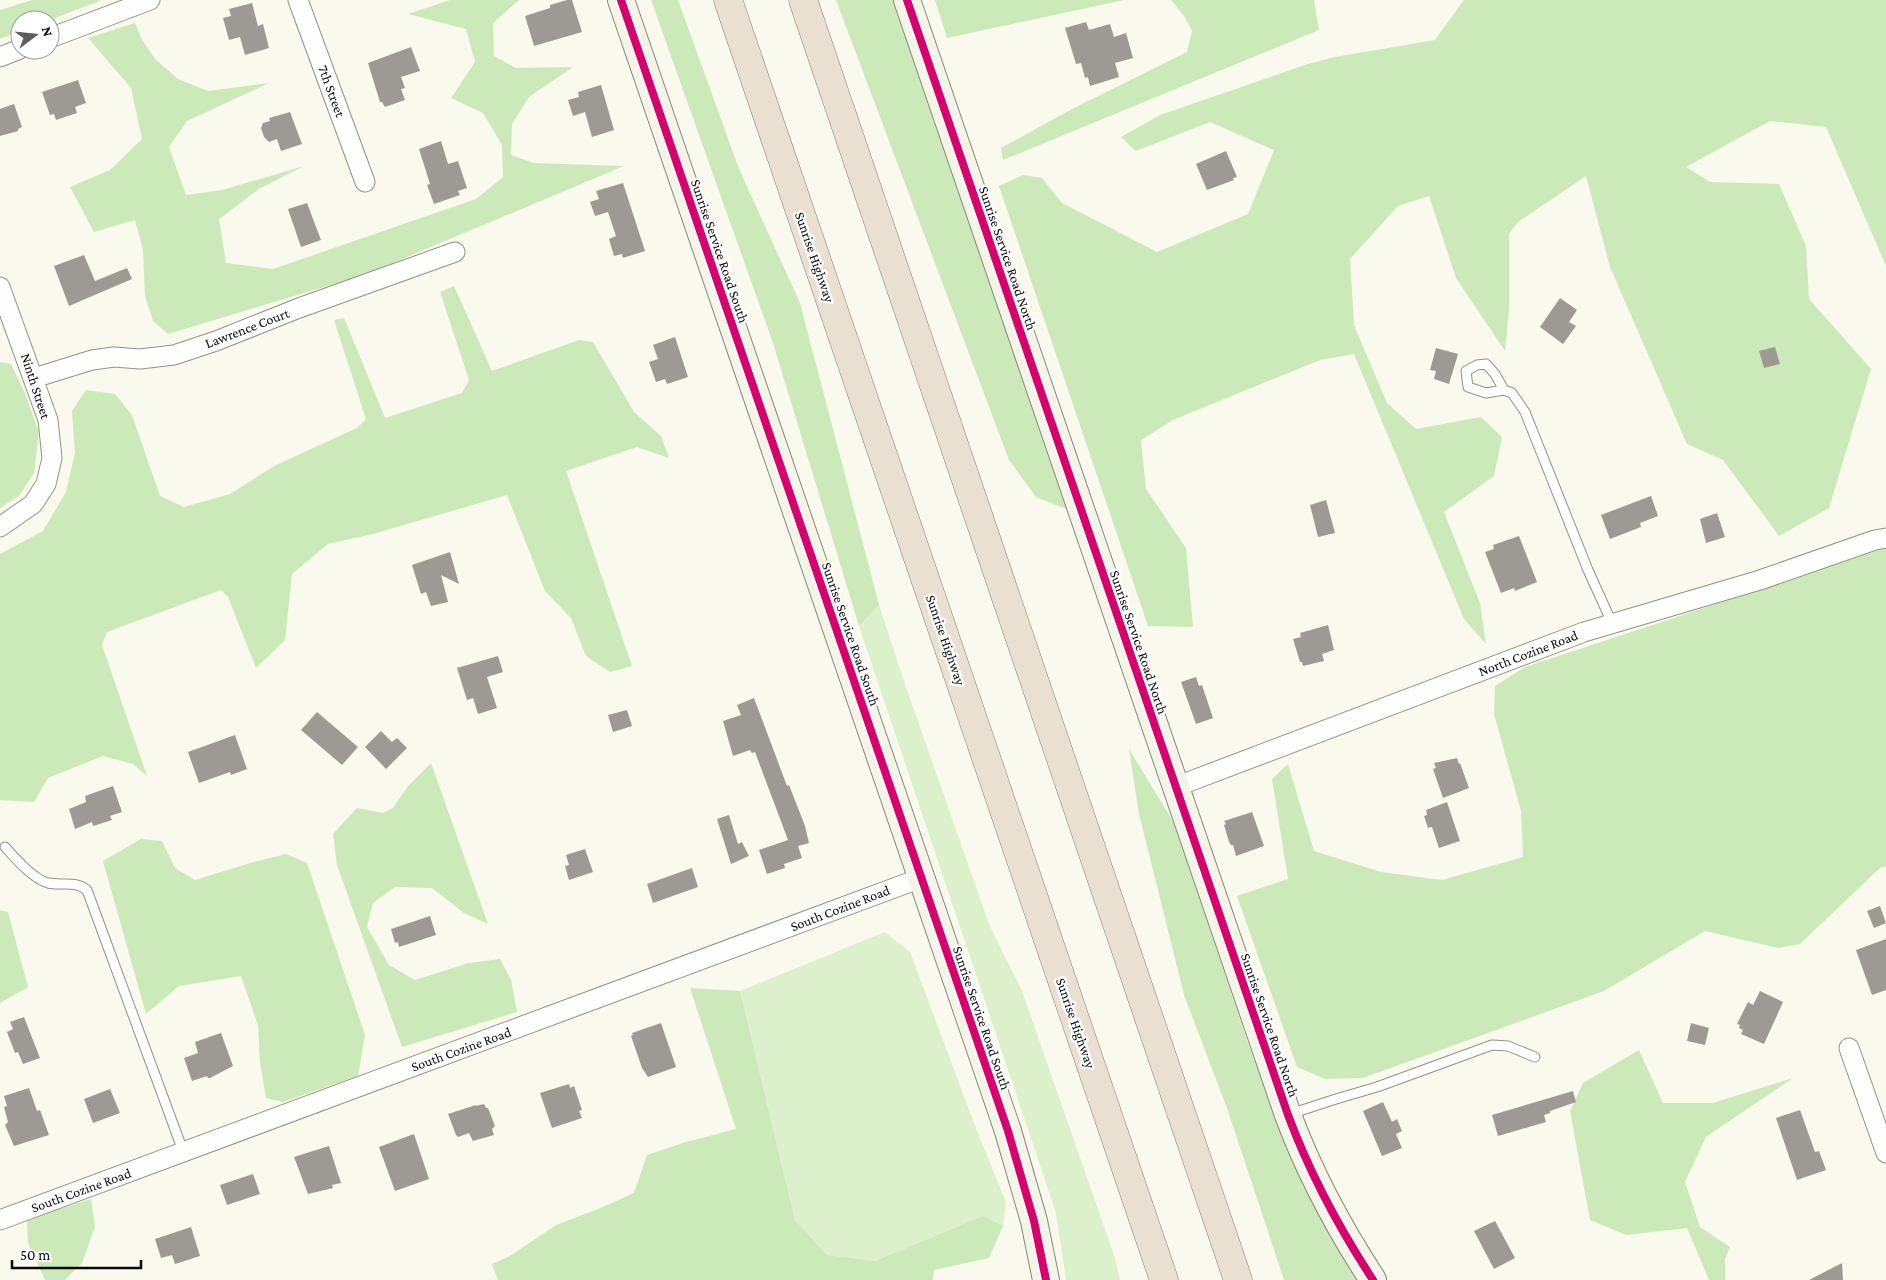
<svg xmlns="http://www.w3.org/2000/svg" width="1886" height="1280" viewBox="0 0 1886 1280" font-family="'Crimson Pro',serif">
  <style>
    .green { fill: #dcf1cb }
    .forest { fill: #cbe9b9 }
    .building { fill: #9c9a93 }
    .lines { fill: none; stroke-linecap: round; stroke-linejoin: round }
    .lane-casing { stroke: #92928c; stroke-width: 11 }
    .street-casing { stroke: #92928c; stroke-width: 21 }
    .secondary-casing { stroke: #888883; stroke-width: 28 }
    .highway-casing { stroke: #7f7f7a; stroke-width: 29 }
    .lane { stroke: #fefefc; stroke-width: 9 }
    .street { stroke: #fefefc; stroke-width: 19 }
    .secondary { stroke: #f4f4e7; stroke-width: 26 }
    .highway { stroke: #eae0d2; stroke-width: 28 }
    .cycleway-casing { stroke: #fff; stroke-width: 11 }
    .cycleway { stroke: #d6006c; stroke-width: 8 }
    .labels { text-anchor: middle; stroke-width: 5; stroke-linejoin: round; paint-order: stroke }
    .street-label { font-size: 14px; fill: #0a0a0a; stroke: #fff }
  </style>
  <rect width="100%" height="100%" fill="#f9f9ed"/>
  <!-- green -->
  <path class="green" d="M879,605L906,687L989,924L1022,991L1115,1258L1120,1280H1066L1056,1213L859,626Z
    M885,932L910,952L977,1131L1006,1202L1003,1226L983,1216L875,1261L827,1255L795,1220L740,991Z"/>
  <!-- forest -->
  <path class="forest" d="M32,0H102L50,20H20V31L0,39V10Z
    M450,0H519L493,23L494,56L516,68L573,67L529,97L512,124L511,155L534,163L624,166L364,275L168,334L153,321L145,296L143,250L135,220L94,232L70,187L110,170L142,139L131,88L88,38L135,23L142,40L155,59L178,79L208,91L269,83L187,121L169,147L186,195L222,190L304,166L259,189L219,219L226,263L273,269L476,199L503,177L502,145L483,113L451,98L475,62L466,29L408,14Z
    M651,0H678L739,169L800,303L879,605L859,626L773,343Z
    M836,0H897L1071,511L1036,497L1009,460Z
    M935,0H1124L947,38Z
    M1171,0H1314L1319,30L1003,160L1001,148L1076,107L1187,52L1192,31L1184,16Z
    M1464,0H1886V266L1826,127L1770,121L1686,167L1710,182L1779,184L1806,246L1809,299L1871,369L1829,508L1779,536L1723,460L1687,444L1610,267L1586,176L1518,222L1509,234V310L1505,351L1456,278L1429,196L1398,206L1350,259L1354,325L1387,403L1416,429L1481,417L1502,437L1494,476L1444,512L1480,603L1486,644L1464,619L1354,354L1320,360L1173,420L1141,440L1146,489L1186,548L1193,627L1148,626L999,186L1023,175L1042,178L1062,203L1157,252L1248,214L1274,150L1210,122L1136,151L1121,137L1160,115L1308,64L1335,57L1435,40Z
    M454,286L492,371L579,340L593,342L634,412L661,436L669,458L637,447L566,471L632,666L610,672L586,656L571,618L545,591L507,495L373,534L328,544L292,574L285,640L256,668L228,597L221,590L107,632L102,645L147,776L133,764L103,756L48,778L34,802L0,800V554L43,531L66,492L75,453L72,411L86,390L115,394L132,415L160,496L184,507L230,494L274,466L357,428L366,419L334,320L344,318L385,418L462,393L469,380L440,292Z
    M0,362L11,364L24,391L39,432L34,473L19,496L0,508Z
    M1886,548V866L1880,868L1800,944L1778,948L1705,931L1604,991L1363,1078L1325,1079L1297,1067L1237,896L1288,879L1272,779L1288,764L1314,851L1381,872L1442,880L1523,857L1521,811L1494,714L1495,686L1525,667Z
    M1129,749L1174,823L1249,1046L1303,1186L1358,1280H1284L1227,1108L1184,995L1139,814Z
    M431,763L488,924L464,913L432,888L395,887L373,903L367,927L389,965L415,980L469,963L500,959L511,980L517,1012L402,1047L337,865L333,834L357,808L383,813L393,808L408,786Z
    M141,839L162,841L175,868L195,880L250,863L286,854L307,863L365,1035L358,1076L283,1102L266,1098L260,1063L258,1025L241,976L179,986L146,1014L103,861Z
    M0,910L8,912L28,987L0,1003Z
    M690,988L740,991L795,1220L827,1255L875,1261L983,1216L1003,1226L989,1258L934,1270L933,1280H498L492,1264L510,1256L556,1225L603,1207L634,1193L647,1155L683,1143L736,1129Z
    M1639,1050L1663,1103H1713L1793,1078L1706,1137L1685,1182L1700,1227L1730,1247L1725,1259V1280H1709L1687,1228L1626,1235L1590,1220L1570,1111L1583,1083Z
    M91,1199L95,1227L82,1263L65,1280H45L28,1243L27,1219Z"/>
  <!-- building -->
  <path class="building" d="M567,0H572L582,32L534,46L525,16L550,8V5Z
    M252,3L258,26L263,24L269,48L245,55L240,37L229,40L223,18L231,16L229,9Z
    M1086,22L1089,30L1110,24L1114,37L1126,33L1133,58L1115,63L1119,77L1090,86L1088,77L1085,78L1081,63L1076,64L1065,28Z
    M411,47L420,71L401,77L405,88L401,89L405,100L385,107L382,102H380L368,63Z
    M78,80L86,103L75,107L77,113L56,120L54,114L50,115L42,92Z
    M601,85L614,130L592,137L585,112L573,116L568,100L579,97L578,92Z
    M14,104L22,127L18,129V131L0,136V109Z
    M290,112L302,144L281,151L277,139L269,142L264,137L261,128L263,123L270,121L269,118Z
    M441,141L448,164L458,161L467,188L458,191L460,195L434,204L427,185L430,184L419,149Z
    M1226,151L1237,177L1233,178L1234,180L1207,190L1196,164Z
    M623,183L645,251L623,258L622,254L614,256L609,239L616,236L608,212L595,216L590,202L599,199L596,191Z
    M307,203L321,240L301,247L288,209Z
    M84,255L95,281L127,268L132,279L69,306L54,266Z
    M1560,298L1577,310L1569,322L1576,326L1563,344L1540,327Z
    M675,337L688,377L667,384L665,379L656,382L649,362L658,359L653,345Z
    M1775,347L1780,364L1764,368L1759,351Z
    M1436,348L1458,354L1449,384L1434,379L1436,371L1430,370Z
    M1651,496L1658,516L1640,523L1641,527L1610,539L1601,515Z
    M1326,500L1335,533L1318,537L1310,505Z
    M1717,513L1725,537L1706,543L1700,519Z
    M1519,536L1537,582L1515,591L1514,588L1501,593L1485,552L1494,549L1493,545Z
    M450,552L459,584L441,575L448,602L431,606L426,592L421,594L412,565Z
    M1328,625L1334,650L1322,654L1324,661L1303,666L1302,662H1300L1293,639L1301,637L1300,633Z
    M498,656L503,672L487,677L497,708L478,714L473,698L467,700L457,668Z
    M1196,677L1199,686L1202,685L1213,718L1196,724L1181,682Z
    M754,698L787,786L789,785L805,826L809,843L798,846L802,858L784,864L785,868L767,874L759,850L788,840L755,752L752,753L750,750L733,756L723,721L741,715L737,705Z
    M627,710L632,726L613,732L608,715Z
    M317,712L358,747L342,765L301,730Z
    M381,731L392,742L397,738L407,748L386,769L365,747Z
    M235,735L247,769L231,775L230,772L199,783L188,752Z
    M1457,758L1459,764L1460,763L1469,788L1443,798L1433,769L1436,768L1434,763Z
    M113,786L122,812L110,816L112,820L93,826L92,822L75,829L69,809L86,802L85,796Z
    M1447,802L1460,841L1439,848L1432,827L1428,828L1424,816L1427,815L1426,810Z
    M1252,812L1264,846L1236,856L1233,845H1231L1229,842L1224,825L1226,824L1224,821Z
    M729,815L738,844L742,842L749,856L731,864L717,819Z
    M585,849L593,872L569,880L565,866L569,865L566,855Z
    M692,868L698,887L653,903L647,884Z
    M1880,906L1886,923L1874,928L1867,911Z
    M430,916L436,935L399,947L398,942L395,943L391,929Z
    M1886,939V990L1872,995L1856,950Z
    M1760,991L1783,1002L1764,1044L1741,1034L1743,1030L1739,1028L1740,1025L1737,1024L1748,1002L1753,1005Z
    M24,1017L40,1058L23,1064L18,1052L15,1053L7,1032L13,1029L10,1022Z
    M661,1023L676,1067L648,1077L642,1068L631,1036L633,1035L632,1033Z
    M1691,1023L1709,1028L1705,1045L1687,1041Z
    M221,1033L233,1066L210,1078H208L207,1076L192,1081L184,1058L198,1053L195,1042Z
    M569,1084L570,1088L574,1086L582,1110L579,1111L582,1118L552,1128L540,1093Z
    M29,1088L37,1111L40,1110L49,1135L14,1146L5,1125L8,1122L4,1107L7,1106L4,1096Z
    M110,1089L120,1113L93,1123L84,1099Z
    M1573,1091L1576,1102L1550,1111V1113L1544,1115L1546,1122L1498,1136L1492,1115Z
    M1383,1102L1392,1122L1397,1119L1402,1131L1396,1134L1402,1148L1382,1156L1363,1111Z
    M484,1104L486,1108H488L495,1126L492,1129L494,1135L473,1141L469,1133L458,1137L456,1135L448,1114L476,1105V1106Z
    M1800,1110L1815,1152L1819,1151L1826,1170L1797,1180L1776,1118Z
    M414,1134L429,1179L395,1191L379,1147Z
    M329,1146L341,1183L332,1185L333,1188L308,1194L294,1157Z
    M253,1174L260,1194L227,1205L220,1185Z
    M1495,1221L1515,1258L1494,1269L1474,1231Z
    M191,1227L200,1256L175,1264L172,1255L161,1258L155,1239Z
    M1842,1263L1843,1280H1809Z"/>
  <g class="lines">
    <defs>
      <path id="lane" d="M1504,390L1495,374L1486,364L1477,365L1466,371L1468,387L1486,393L1504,390L1512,393L1525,412L1588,570L1612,623
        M5,847C15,858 33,879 48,883C62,886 74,880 87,890L183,1151
        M1290,1114L1336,1099L1377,1087L1492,1045L1508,1046L1535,1057"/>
      <path id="street" d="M298,0L365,182
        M50,38L150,0
        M0,57L20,49
        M0,287L48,420L52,458L46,484L33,504L0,527
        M34,378L92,360L114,357L140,359L174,355L216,341L299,308L455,252
        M1175,787L1584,632L1760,580L1875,540L1886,538
        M1849,1048L1886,1153
        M0,1220L921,878"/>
      <path id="secondary" d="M621,0L1008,1131L1034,1221L1046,1280
        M907,0L1288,1115C1310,1174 1339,1228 1373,1280"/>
      <path id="highway" d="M728,0L1164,1280
        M803,0L1238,1280"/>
    </defs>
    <!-- lane casing -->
    <use href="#lane" class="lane-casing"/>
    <!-- street casing -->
    <use href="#street" class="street-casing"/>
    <!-- secondary casing -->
    <use href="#secondary" class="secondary-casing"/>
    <!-- highway casing -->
    <use href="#highway" class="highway-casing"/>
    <!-- lane -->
    <use href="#lane" class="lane"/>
    <!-- street -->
    <use href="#street" class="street"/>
    <!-- secondary -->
    <use href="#secondary" class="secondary"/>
    <!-- highway -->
    <use href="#highway" class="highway"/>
    <defs>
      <path id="cycleway" d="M621,0L1008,1131L1034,1221L1046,1280
        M907,0L1288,1115C1310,1174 1339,1228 1373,1280"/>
    </defs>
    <!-- cycleway casing -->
    <use href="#cycleway" class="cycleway-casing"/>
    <!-- cycleway -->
    <use href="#cycleway" class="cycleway"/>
  </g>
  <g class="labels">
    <!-- street labels -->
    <g class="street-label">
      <text transform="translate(332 91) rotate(70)" y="5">7th Street</text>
      <text transform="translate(720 251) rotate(71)" y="5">Sunrise Service Road South</text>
      <text transform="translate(815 257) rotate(71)" y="5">Sunrise Highway</text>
      <text transform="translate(1008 258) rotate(71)" y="5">Sunrise Service Road North</text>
      <text transform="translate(247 328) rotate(-21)" y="5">Lawrence Court</text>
      <text transform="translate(36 386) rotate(72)" y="5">Ninth Street</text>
      <text transform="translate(851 634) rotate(71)" y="5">Sunrise Service Road South</text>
      <text transform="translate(946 640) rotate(71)" y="5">Sunrise Highway</text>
      <text transform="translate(1139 642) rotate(71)" y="5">Sunrise Service Road North</text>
      <text transform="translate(1528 653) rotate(-21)" y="5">North Cozine Road</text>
      <text transform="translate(840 908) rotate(-21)" y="5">South Cozine Road</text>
      <text transform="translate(982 1018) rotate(71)" y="5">Sunrise Service Road South</text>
      <text transform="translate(1076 1023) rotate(71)" y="5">Sunrise Highway</text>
      <text transform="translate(1270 1025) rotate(71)" y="5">Sunrise Service Road North</text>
      <text transform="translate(461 1049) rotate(-20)" y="5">South Cozine Road</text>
      <text transform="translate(81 1190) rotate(-20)" y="5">South Cozine Road</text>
    </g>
  </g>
  <!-- north arrow -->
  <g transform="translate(35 35) rotate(74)"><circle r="24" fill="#ffffff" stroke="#9d9d9d"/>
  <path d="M0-4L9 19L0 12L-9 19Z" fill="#5e5e59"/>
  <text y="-8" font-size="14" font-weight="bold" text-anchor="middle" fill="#0a0a0a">N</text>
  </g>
  <!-- scale -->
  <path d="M12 1260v8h129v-8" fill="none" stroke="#0a0a0a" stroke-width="2.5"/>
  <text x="20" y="1260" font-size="15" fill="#0a0a0a" stroke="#ffffff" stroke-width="4" paint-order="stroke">50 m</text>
</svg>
